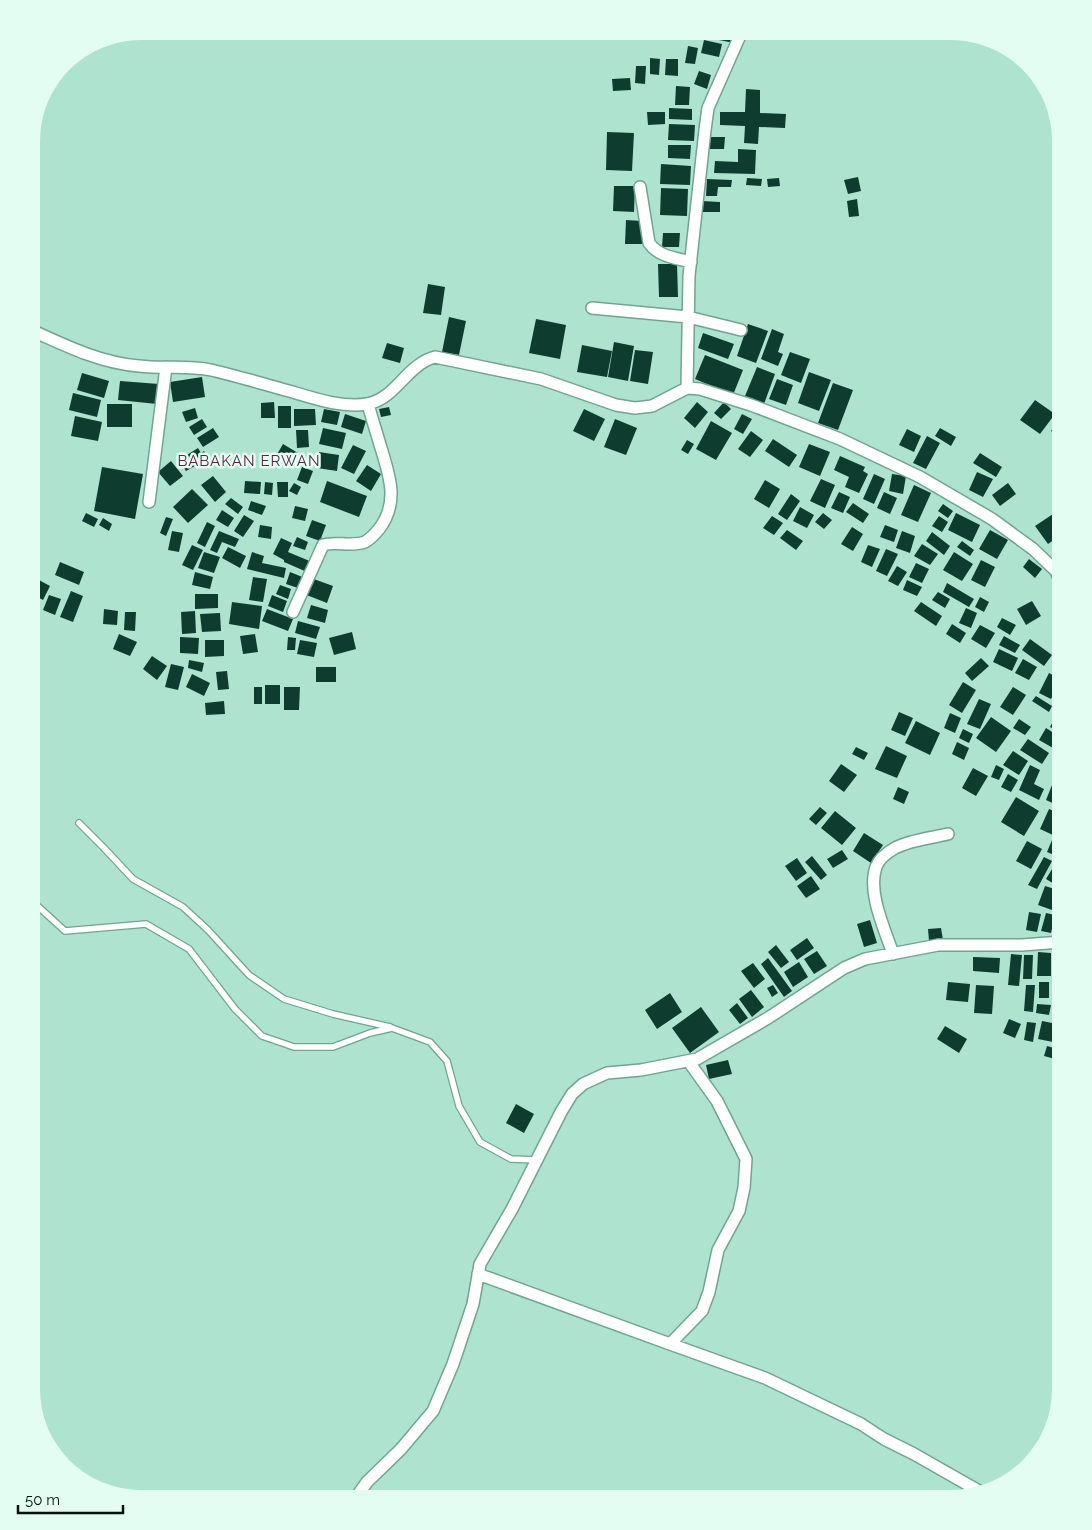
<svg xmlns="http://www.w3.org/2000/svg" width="1092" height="1530" viewBox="0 0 1092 1530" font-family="Raleway,sans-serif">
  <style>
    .building { fill: #0e3d30 }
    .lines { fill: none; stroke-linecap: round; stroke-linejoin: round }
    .service-casing { stroke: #71a491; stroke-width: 8 }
    .minor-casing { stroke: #71a491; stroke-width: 14 }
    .service { stroke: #fff; stroke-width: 5.5 }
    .minor { stroke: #fff; stroke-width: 11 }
    .labels { text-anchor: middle; stroke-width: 5; stroke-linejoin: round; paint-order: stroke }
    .neighbourhood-label { font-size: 15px; letter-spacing: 1px; fill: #622345; stroke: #e3fdf3 }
  </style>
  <rect width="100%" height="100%" fill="#aee3cf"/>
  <!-- building -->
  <path class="building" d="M715,31H736L734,43L714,39Z
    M704,40L722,44L719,57L701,53Z
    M995,43L1006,46L1016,56L1015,57Z
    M688,46L698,48L695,64L685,63Z
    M650,58L660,59L659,75L650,74Z
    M666,59H678V76L665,75Z
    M636,66H646L645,84L635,83Z
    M699,71L711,75L707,89L694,84Z
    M630,78L631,90L613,91L612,79Z
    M676,86L690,87L689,105H675Z
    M746,89L760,90V113L786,114L785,128L759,127L758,144L744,143L745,126L720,125V112H745Z
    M669,108L692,109V120L669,119Z
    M647,112H665V124L648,125Z
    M669,124L695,125L694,141L668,140Z
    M607,132L634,133L632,171L606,170Z
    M706,137H725L724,149H706Z
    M668,145H691L690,159L668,158Z
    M738,149L756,150L755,174L714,173L715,161L738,162Z
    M661,164L691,166L690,185L660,184Z
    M858,177L861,191L848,194L844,180Z
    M747,178L762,179L761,186L746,185Z
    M779,178L780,186L768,187L767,179Z
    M707,179L732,180L731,187H718L717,196H706Z
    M614,186H635L634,212L613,211Z
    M661,188L688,189L687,216L660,215Z
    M857,199L859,216L849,217L847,201Z
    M702,201L720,202V212H702Z
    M626,220L642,221V244H625Z
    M663,233H680L679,247H662Z
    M658,264H677L678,297H659Z
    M428,284L445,287L441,315L423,313Z
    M449,317L466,321L459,355L442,352Z
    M536,319L566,325L560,359L529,353Z
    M748,324L768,331L756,363L737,356Z
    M772,329L784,334L778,352L783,354L778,366L761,359Z
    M703,333L734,344L728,359L698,348Z
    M614,342L634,346L628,381L608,377Z
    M387,343L404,348L400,363L382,358Z
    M582,345L612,351L607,377L577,372Z
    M635,350L653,352L648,384L630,381Z
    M790,352L810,359L801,383L781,375Z
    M705,355L743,370L733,395L695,379Z
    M757,367L775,374L764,404L745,396Z
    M809,372L831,380L819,411L798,403Z
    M82,373L109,381L104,398L77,390Z
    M202,377L205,397L173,402L170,382Z
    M777,379L793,385L786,405L769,399Z
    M120,381L159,384L157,404L118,400Z
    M833,383L853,390L838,430L818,423Z
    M73,393L101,400L97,417L69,410Z
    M1035,400L1055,414L1040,434L1020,420Z
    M274,402L275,418H261V403Z
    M697,402L708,412L695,428L684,418Z
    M724,402L731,409L721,419L714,413Z
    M107,404H132V427H107Z
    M278,406H291V428H278Z
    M389,407L391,415L381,417L379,409Z
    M195,408L198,418L186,422L182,412Z
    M294,409H315L316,425L294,426Z
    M324,409L340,412L337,425L321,422Z
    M584,409L605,419L594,441L573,431Z
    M345,414L366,421L362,434L341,427Z
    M742,414L752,419L743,434L734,429Z
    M75,416L102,422L98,441L71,436Z
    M1061,417V438L1051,431Z
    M202,419L207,427L194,435L189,427Z
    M615,419L637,428L626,455L604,447Z
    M711,421L732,433L716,460L696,449Z
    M213,428L219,437L203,447L197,438Z
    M323,428L346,433L342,449L319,444Z
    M940,428L956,437L951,446L935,436Z
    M907,429L921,436L914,452L899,445Z
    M296,430H308L309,447L297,448Z
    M751,431L763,440L750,457L738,449Z
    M927,436L940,443L926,469L913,463Z
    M773,439L797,455L789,467L765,451Z
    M687,440L694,444L688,454L681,450Z
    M283,444L298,453L291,464L276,456Z
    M809,444L830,452L820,476L799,467Z
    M353,445L366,451L354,474L341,468Z
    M198,448L201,453L204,451L211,463L204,467L202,462L186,471L179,460Z
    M319,452L339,455L337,471L317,468Z
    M980,453L1002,467L996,477L973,463Z
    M840,456L865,467L863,471L868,474L859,493L845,487L849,477L834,470Z
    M171,461L183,476L170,486L158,472Z
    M367,465L381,474L371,491L356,481Z
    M102,467L143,474L135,519L94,511Z
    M302,467L313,471L308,484L297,480Z
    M977,472L993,479L983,497L969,490Z
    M874,474L885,479L874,504L863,499Z
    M892,474L906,476L903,494L889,491Z
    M213,476L226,492L215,502L201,485Z
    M821,479L835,485L825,508L810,501Z
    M765,480L780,489L769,508L754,499Z
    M245,481L261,482L260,494L244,493Z
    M327,481L367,496L359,517L320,502Z
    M265,482L273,483L272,495L264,494Z
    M277,482H288V497H278Z
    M294,483L301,487L297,495L289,491Z
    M1008,483L1016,494L1000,506L992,495Z
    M914,485L931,493L918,522L901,515Z
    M192,489L208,505L188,523L173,507Z
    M839,492L850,497L843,513L831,508Z
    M884,492L897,498L890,514L877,508Z
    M791,494L800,501L787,520L778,514Z
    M231,498L243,507L238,514L225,504Z
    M251,501L266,506L262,515L248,510Z
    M853,503L869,514L863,523L846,512Z
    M943,504L953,511L948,518L938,511Z
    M295,506L308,509L305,521L292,518Z
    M800,507L814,515L807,528L793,521Z
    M222,510L234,518L228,527L216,520Z
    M1056,512L1061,519V535L1048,544L1035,526Z
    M86,513L98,519L94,527L82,521Z
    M823,513L832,520L824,529L815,522Z
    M956,513L980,525L972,542L948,530Z
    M244,515L254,521L243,537L234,531Z
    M772,516L783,523L774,535L763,528Z
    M939,516L948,522L942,532L932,526Z
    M166,517L173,519L166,536L160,533Z
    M103,518L112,524L109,531L99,525Z
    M312,520L326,525L320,541L306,536Z
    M207,522L215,526L205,547L197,543Z
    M260,525L272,527L271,539L258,537Z
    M885,525L898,530L894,542L880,537Z
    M852,527L863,534L853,551L841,544Z
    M787,530L803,541L796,550L780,538Z
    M990,530L1008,540L997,559L979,549Z
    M172,531L183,533L179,552L168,550Z
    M219,531L239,539L235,547L222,542L217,553L210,550Z
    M902,531L915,536L910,553L896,548Z
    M932,532L950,546L944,555L926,541Z
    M297,537L308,542L305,550L293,546Z
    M281,538L292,543L288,552L312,562L307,572L284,562V560L273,554Z
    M962,541L974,550L970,556L957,547Z
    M922,544L938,554L930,565L914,556Z
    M192,545L203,550L193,570L182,565Z
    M868,545L880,549L872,567L861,562Z
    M228,547L246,556L240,568L222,558Z
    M886,549L898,554L887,576L876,571Z
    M204,552L220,557L214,573L198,568Z
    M252,552L264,556L262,563L286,568L284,578L247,569Z
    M954,552L973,564L962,581L943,570Z
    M1029,559L1042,569L1035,578L1023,567Z
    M981,560L995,567L985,587L971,580Z
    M60,562L84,572L79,585L55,575Z
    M916,563L929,569L922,583L909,577Z
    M897,566L907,572L898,586L888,581Z
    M195,572L213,577L210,589L192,585Z
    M290,572L305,578L301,589L286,584Z
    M253,577L267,579L263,602L249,600Z
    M311,578L333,586L327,603L304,594Z
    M39,580L50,586L43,600L32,594Z
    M907,580L922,587L917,596L903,590Z
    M947,583L974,599L969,607L943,592Z
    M280,585L291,589L288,599L276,594Z
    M71,591L83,596L73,622L60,617Z
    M938,592L950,599L945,608L932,600Z
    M195,594H218V608L195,609Z
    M49,595L61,599L55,615L43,610Z
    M272,595L287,601L283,612L268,606Z
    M980,597L989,602L984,612L975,607Z
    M1032,601L1041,616L1026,625L1017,609Z
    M232,602L262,606L259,629L229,624Z
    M921,602L942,616L936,626L914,611Z
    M311,605L328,610L325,623L307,618Z
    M966,608L977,613L971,628L959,623Z
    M104,609L118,611L117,625L103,624Z
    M267,609L293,619L288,631L262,621Z
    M195,611L196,633L182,634L181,612Z
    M125,612H136L135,631L124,630Z
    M220,613L221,631L202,632L200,614Z
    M1002,618L1016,625L1010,635L997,627Z
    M298,621L320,627L316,639L295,633Z
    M952,624L966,633L960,643L946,634Z
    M980,625L995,633L986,648L971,639Z
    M352,632L356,649L334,655L329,638Z
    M119,634L137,642L130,656L113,649Z
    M255,634L258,652L243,654L240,636Z
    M1004,636L1020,645L1015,653L999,645Z
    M180,637L199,638L198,654L180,653Z
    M288,637L296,638L295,650H287Z
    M1030,639L1052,655L1044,666L1022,650Z
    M205,640H224V656L205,657Z
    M300,640L317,643L314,657L297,654Z
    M999,649L1018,658L1012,671L993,662Z
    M152,656L167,666L157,680L143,669Z
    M981,658L989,666L972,681L965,673Z
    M1023,659L1037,667L1029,680L1015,673Z
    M189,660L204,663L202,672L188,668Z
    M171,664L184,667L178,690L165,687Z
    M316,667H336V682H316Z
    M227,671L229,689L218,690L216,672Z
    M1049,673L1061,679L1051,699L1039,693Z
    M192,674L210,683L204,696L186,687Z
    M963,682L976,690L962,713L949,705Z
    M265,685H280V704H265Z
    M254,687H262V704H254Z
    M284,687H300L299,710H284Z
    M1013,687L1026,695L1013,715L1000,707Z
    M1036,696L1052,706L1049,712L1032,701Z
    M979,699L991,704L980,729L967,724Z
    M224,701L225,714L206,715L205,703Z
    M899,712L913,718L905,736L891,730Z
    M950,713L961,718L955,733L944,728Z
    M1057,714L1061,716L1060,732L1050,727Z
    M991,717L1011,731L996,752L976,738Z
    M1019,719L1031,727L1025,735L1013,728Z
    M916,721L940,733L930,755L905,743Z
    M1046,728L1060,737L1053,748L1039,740Z
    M963,729L973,734L969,743L959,738Z
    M1028,739L1049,753L1042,764L1020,750Z
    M957,742L969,748L964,760L952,754Z
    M886,746L907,756L897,778L875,769Z
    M856,747L868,753L864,760L852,754Z
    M1013,751L1028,761L1019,775L1003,765Z
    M841,764L857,775L844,792L829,781Z
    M996,765L1004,769L999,780L991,777Z
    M1030,765L1040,770L1034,784L1044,789L1039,800L1019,790Z
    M973,768L988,776L976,796L962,788Z
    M1008,774L1018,780L1011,792L1001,787Z
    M1054,780L1061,783V807L1046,800Z
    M898,787L909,792L904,804L893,799Z
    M1016,797L1039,811L1024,836L1001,822Z
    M820,807L827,813L816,825L809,819Z
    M1049,809L1061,814V824L1055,836L1040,829Z
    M835,811L856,828L842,845L821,828Z
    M864,833L883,845L871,863L853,851Z
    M1052,840L1061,844V858L1047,852Z
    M1027,841L1042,849L1031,869L1016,861Z
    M842,850L848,859L833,868L827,859Z
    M812,856L827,875L821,880L805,862Z
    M1044,857L1052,861L1037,889L1028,885Z
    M797,858L807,873L796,881L785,866Z
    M1055,864L1061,867V888L1046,879Z
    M811,876L820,889L806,898L797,886Z
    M1045,886L1058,890L1052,910L1038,905Z
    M1029,912L1041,914L1037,932L1026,930Z
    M1046,913L1055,915L1051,933L1041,931Z
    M870,920L877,943L864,947L857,924Z
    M941,928L943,940L929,941L928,929Z
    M807,938L814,948L797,960L790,950Z
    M776,945L789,962L781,968L768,952Z
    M1055,946H1061V965H1055Z
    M817,951L827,966L814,974L804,959Z
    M1038,952L1051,953V976H1037Z
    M1011,954L1022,955L1019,986L1008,985Z
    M1024,955H1033L1032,979H1023Z
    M973,957L1000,958L999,973L973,971Z
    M768,958L792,991L784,997L761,964Z
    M799,962L808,977L793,987L784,972Z
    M753,963L765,979L754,988L741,971Z
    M948,982L970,984L968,1002L946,1000Z
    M1039,982H1049V998H1039Z
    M1053,982H1061V999H1053Z
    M773,985L778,993L772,997L767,988Z
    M976,985L994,986L992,1014L974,1013Z
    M1026,985H1035L1033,1012L1024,1011Z
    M751,990L764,1007L752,1017L739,999Z
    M670,993L682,1012L657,1029L645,1010Z
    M737,1003L748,1018L740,1024L729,1010Z
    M1054,1003H1061V1016H1054Z
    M1037,1004L1051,1005L1049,1015L1036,1013Z
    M701,1007L719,1032L690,1053L672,1028Z
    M1009,1019L1021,1024L1015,1038L1003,1033Z
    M1042,1021L1057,1024L1053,1042L1038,1039Z
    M1027,1022L1036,1023L1033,1042L1024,1040Z
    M945,1026L967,1039L959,1053L937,1039Z
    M1047,1046L1061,1050L1059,1060L1044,1056Z
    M728,1060L732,1074L709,1079L706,1065Z
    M516,1104L534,1114L524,1133L506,1123Z"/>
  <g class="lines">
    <defs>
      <path id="service" d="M79,823L104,848L133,879L183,907L208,930L249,975L284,999L333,1014L390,1027
        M31,900L65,931L146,924L189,949L235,1009L262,1036L294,1047H333L370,1033L392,1028L430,1042L447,1061L459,1106L480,1142L511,1159L537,1160"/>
      <path id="minor" d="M640,187L649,243C659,257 676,258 691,262
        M592,308L688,317L741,330
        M31,330C66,346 101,363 139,366C163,369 188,365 211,370C237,376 263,384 289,391C313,398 341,408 367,404C396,399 407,364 435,357L541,379L616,405L635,408L652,406L687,388L700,389L751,405L840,439L920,477L992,519L1033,549L1056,571L1061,583
        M687,388L689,276L705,130L708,108L742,31
        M149,502L166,367
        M293,612L323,545C336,541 351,547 365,542C370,539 375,534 379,529C399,503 390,477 381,448C377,434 372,419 368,404
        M893,954C885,930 867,892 876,867C879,859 888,852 895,848C910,840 931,838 948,834
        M689,1062L717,1101L746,1159L744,1188L739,1211L718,1250L709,1292L702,1311L670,1344L765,1378L861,1424L884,1439L914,1454L979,1491
        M478,1274L670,1344
        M355,1499L367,1482L401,1449L433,1411L453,1364L473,1304L480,1264L512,1209L561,1112L572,1094L583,1084L607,1073L641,1070L697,1059L768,1018L844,968L865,959L938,945H1022L1061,942"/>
    </defs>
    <!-- service casing -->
    <use href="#service" class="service-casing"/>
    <!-- minor casing -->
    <use href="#minor" class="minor-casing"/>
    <!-- service -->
    <use href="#service" class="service"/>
    <!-- minor -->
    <use href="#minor" class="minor"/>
  </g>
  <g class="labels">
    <!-- neighbourhood labels -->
    <g class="neighbourhood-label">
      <text x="249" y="466">BABAKAN ERWAN</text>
    </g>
  </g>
  <!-- crop -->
  <path d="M0 0H1092V1530H0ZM141 40H951A101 101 0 0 1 1052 141V1389A101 101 0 0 1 951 1490H141A101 101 0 0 1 40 1389V141A101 101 0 0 1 141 40Z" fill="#e3fdf3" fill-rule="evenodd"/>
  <!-- scale -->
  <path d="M18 1505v8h105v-8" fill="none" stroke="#01120c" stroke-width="2.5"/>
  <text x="25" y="1505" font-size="15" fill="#01120c" stroke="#e3fdf3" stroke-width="4" paint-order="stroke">50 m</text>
</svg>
